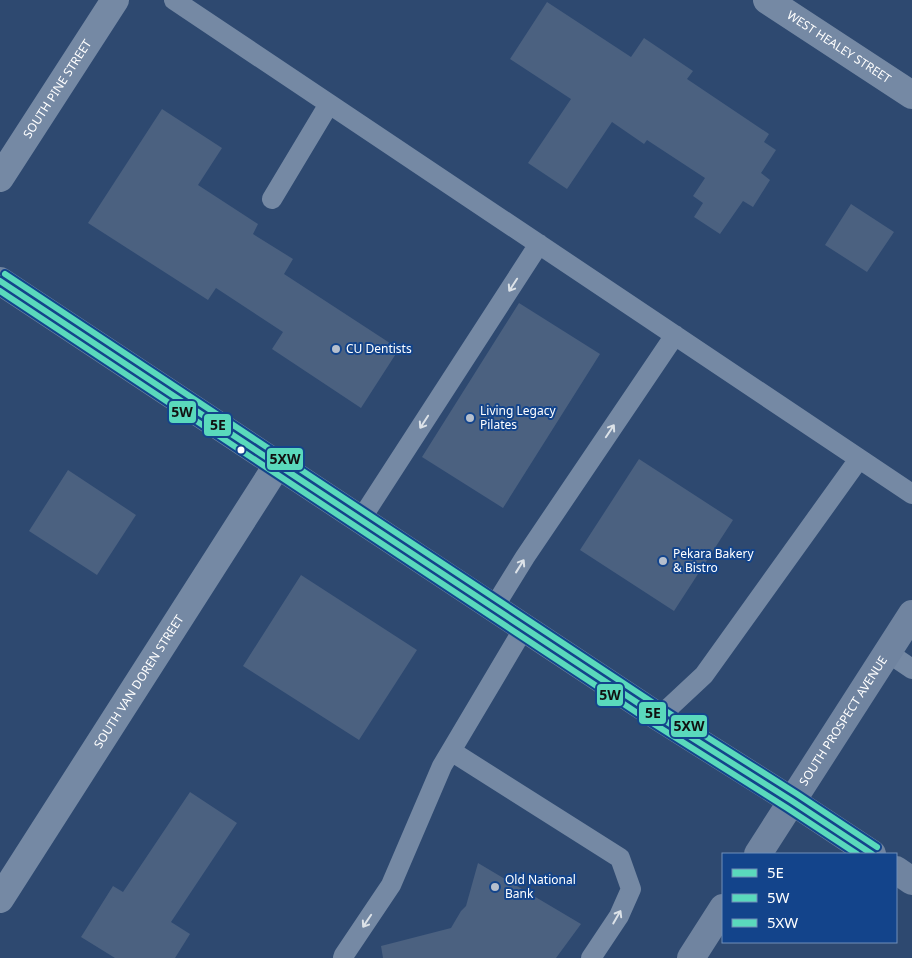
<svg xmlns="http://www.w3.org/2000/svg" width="912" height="958" viewBox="0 0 912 958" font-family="'Noto Sans',sans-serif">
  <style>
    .building { fill: #4b6180 }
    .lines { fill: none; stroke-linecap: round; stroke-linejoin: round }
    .service { stroke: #7589a4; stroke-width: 20 }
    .minor { stroke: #7589a4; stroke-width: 28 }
    .secondary { stroke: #7084a0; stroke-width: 28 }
    .bus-1-casing { stroke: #13448b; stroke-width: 10 }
    .bus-2-casing { stroke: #13448b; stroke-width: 10 }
    .bus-3-casing { stroke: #13448b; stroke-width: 10 }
    .bus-1 { stroke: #5ad9bc; stroke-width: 6 }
    .bus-2 { stroke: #5ad9bc; stroke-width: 6 }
    .bus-3 { stroke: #5ad9bc; stroke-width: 6 }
    .oneway { stroke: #dce2e8 }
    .poi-dot { fill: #b6bfcd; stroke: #13448b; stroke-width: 2 }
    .bus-dot { fill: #fff; stroke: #13448b; stroke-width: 2 }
    .labels { text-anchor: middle; stroke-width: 4; stroke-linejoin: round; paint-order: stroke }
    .street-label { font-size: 12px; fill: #fff; stroke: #13448b }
    .poi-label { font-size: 12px; fill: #fff; stroke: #13448b; text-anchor: start }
    .line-badge { stroke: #13448b; stroke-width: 2 }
    .pale-badge-label { font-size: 14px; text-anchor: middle; font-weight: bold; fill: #111 }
  </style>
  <rect width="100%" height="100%" fill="#2e4970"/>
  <!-- building -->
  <path class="building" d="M547,2L631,57L644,38L693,71L687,79L769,134L764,142L776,150L761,173L770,180L753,207L743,201L720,234L694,217L703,203L693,196L705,178L647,140L644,144L612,122L567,189L528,163L571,99L510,59Z
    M162,109L222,148L198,185L258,224L253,234L293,259L284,274L399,349L361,408L272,349L283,332L216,288L208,300L88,223Z
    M851,204L894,232L867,272L825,245Z
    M519,303L600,354L503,508L422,457Z
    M639,459L733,520L674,611L580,550Z
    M68,470L136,515L97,575L29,531Z
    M301,575L417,650L359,740L243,666Z
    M190,792L237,823L171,922L190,934L175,958H115L81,937L113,886L123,892Z
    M478,863L581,924L556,958H383L381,946L451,928L461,911L466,906Z"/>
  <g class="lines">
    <!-- service -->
    <path class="service" d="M174,0L912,494
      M272,199L329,104
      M361,519L539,244
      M494,607L525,557L675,335
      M887,652L912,669
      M659,717L704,675L859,459
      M451,751L620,858L631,889L619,916L591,958
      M343,958L344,955L391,885L442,766L524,628"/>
    <!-- minor -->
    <g class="minor">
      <path id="s1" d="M767,0L912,95"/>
      <path id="s2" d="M0,178L115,0"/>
      <path id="s3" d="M0,899L278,464"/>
    </g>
    <!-- secondary -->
    <g class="secondary">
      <path d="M0,281L659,717L792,801L872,854"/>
      <path id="s4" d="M758,854L912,614"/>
      <path d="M896,870L912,881"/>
      <path d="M691,958L723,908"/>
    </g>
    <defs>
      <path id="bus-1" d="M0,281L659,717L792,801L872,854"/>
      <path id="bus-2" d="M0,291L654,724L787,808L857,854"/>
      <path id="bus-3" d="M5,274L664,710L797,794L877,847"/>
    </defs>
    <!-- bus-1 casing -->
    <use href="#bus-1" class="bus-1-casing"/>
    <!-- bus-2 casing -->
    <use href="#bus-2" class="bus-2-casing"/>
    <!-- bus-3 casing -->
    <use href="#bus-3" class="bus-3-casing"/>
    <!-- bus-1 -->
    <use href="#bus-1" class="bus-1"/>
    <!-- bus-2 -->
    <use href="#bus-2" class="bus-2"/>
    <!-- bus-3 -->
    <use href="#bus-3" class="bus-3"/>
  </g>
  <!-- one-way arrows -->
  <defs><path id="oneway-shaft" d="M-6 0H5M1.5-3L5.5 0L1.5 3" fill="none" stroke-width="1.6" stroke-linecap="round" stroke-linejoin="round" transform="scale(1.25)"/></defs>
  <g class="oneway">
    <use href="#oneway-shaft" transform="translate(513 285) rotate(123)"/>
    <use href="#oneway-shaft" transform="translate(424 422) rotate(123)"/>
    <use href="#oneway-shaft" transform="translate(610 431) rotate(-56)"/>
    <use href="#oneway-shaft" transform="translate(520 566) rotate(-58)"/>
    <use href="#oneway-shaft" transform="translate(617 917) rotate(-60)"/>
    <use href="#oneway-shaft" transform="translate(367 921) rotate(124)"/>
  </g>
  <!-- markers -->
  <g class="poi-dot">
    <circle cx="336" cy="349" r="5"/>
    <circle cx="470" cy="418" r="5"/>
    <circle cx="663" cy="561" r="5"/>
    <circle cx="495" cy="887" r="5"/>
  </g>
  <circle class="bus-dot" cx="241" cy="450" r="4.5"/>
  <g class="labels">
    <!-- street labels -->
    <g class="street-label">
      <text dy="4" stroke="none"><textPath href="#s1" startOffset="86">WEST HEALEY STREET</textPath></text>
      <text dy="4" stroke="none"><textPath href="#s2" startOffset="106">SOUTH PINE STREET</textPath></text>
      <text dy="4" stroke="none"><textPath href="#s3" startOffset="258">SOUTH VAN DOREN STREET</textPath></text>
      <text dy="4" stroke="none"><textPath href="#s4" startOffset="158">SOUTH PROSPECT AVENUE</textPath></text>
    </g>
    <!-- poi labels -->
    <g class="poi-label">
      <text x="346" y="353">CU Dentists</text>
      <text x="480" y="415">Living Legacy<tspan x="480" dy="14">Pilates</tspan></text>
      <text x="673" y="558">Pekara Bakery<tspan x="673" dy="14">&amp; Bistro</tspan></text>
      <text x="505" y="884">Old National<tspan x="505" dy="14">Bank</tspan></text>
    </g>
  </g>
  <g class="line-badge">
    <rect x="168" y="400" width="29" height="24" rx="5" fill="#5ad9bc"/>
    <rect x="203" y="413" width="29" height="24" rx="5" fill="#5ad9bc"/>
    <rect x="266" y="447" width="38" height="24" rx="5" fill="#5ad9bc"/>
    <rect x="596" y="683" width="28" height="24" rx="5" fill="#5ad9bc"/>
    <rect x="638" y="701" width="29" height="24" rx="5" fill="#5ad9bc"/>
    <rect x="670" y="714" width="38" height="24" rx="5" fill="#5ad9bc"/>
  </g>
  <g class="pale-badge-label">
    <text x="182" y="417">5W</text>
    <text x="218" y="430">5E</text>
    <text x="285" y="464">5XW</text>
    <text x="610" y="700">5W</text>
    <text x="653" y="718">5E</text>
    <text x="689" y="731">5XW</text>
  </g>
  <!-- legend -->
  <rect x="722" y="853" width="175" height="90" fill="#13448b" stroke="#718fb9"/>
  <rect x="732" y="869" width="25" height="8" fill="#5ad9bc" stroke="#718fb9"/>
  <text x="767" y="878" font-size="15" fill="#ffffff">5E</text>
  <rect x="732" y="894" width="25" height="8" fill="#5ad9bc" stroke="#718fb9"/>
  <text x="767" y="903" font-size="15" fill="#ffffff">5W</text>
  <rect x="732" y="919" width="25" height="8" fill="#5ad9bc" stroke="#718fb9"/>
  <text x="767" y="928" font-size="15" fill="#ffffff">5XW</text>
</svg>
